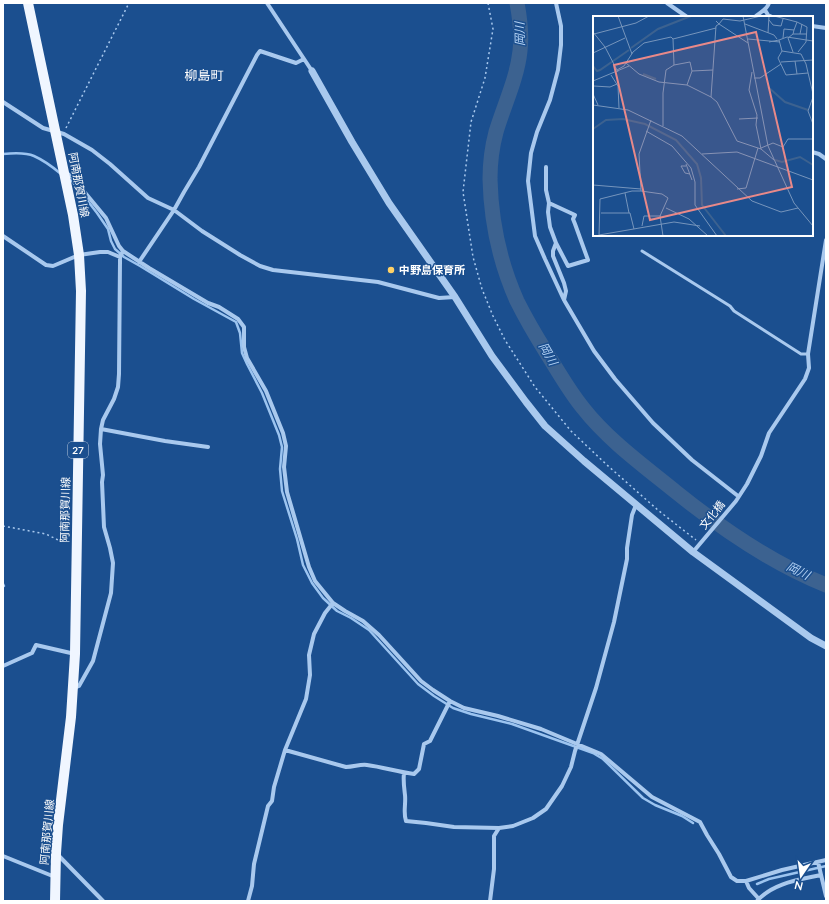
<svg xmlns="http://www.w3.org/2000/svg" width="829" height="904" viewBox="0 0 829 904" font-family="Lato,'Noto Sans JP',sans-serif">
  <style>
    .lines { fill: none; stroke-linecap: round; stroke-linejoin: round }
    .stream { stroke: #9cc4f0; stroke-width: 2.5 }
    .river { stroke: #3c6290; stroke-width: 15 }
    .path { stroke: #a9c9ee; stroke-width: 1.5; stroke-dasharray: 2 3; stroke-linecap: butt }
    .service { stroke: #a9c9ee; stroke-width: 3 }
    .minor { stroke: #a9c9ee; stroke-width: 4 }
    .tertiary { stroke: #a9c9ee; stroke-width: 7 }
    .primary { stroke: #f0f6ff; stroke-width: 10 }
    .poi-dot { fill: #ffd166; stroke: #1b4f8f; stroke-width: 1.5 }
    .labels { text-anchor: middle; stroke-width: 3; stroke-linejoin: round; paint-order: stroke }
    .shield { fill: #1b4f8f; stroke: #bbcadd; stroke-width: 1 }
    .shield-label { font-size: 10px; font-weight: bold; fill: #fff }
    .street-label { font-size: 11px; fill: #fff; stroke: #1b4f8f }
    .poi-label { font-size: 11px; font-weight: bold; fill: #fff; stroke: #1b4f8f; text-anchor: start }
    .water-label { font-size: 12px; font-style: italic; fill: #b5d3f5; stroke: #1b4f8f }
    .quarter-label { font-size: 13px; fill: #fff; stroke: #1b4f8f }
    .inset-river { fill: none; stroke: #3c6290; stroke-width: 2 }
    .inset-road { fill: none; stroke: #7695bc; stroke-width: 1 }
    .view { fill: #e88989; fill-opacity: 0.15; stroke: #e88989; stroke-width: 2 }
    .inset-edge { fill: none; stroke: #fff; stroke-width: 2 }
  </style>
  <rect width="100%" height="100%" fill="#1b4f8f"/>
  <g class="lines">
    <!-- stream -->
    <path class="stream" d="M3,154C13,153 25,152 34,156C43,160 54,168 61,174
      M68,179L73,182L97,213L108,229L111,241L115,249L124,257L140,266L194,299L236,322L240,333L242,353L247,364L262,393L279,435L282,447L280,469L282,491L297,539L303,565L312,583L323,598L337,611L351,618L369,630L418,684L434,696L453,708L471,714L512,724L593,753L603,759L643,798L655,805L682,816L693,823
      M3,584L4,586
      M757,884L769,879L826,866"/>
    <!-- river -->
    <path class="river" d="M517,3C520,19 522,35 520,51C517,79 504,105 496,132C492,147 490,164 490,179C491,222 500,263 517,301C526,319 536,336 546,352C558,371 569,391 583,408C608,440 644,466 676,492C722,529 771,563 826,585"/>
    <!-- path -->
    <path class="path" d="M488,3L493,29L485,78L471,122L463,192L473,257L482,289L493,316L505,340L535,387L571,431L607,465L659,511L696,540
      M66,128L129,3
      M3,526L46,534L58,540L69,541"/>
    <!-- service -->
    <path class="service" d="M642,251L730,306L734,311L801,354H808"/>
    <!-- minor -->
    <path class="minor" d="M267,3L312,71
      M556,3L561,26V45L558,70L550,100L537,132L531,153L528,181L535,236L545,259L564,300L594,351L615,379L653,423L692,460L738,496
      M667,3L687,17
      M765,10L768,15L772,17
      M755,17C760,12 767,10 769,3
      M812,26L826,28
      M3,102L43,128L64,134L92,150L110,164L148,198L174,210L202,231L240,255L260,266L273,270L378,282L439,298L455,297
      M812,152L819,154L826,159
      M546,167V190L549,203L548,212L550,227L556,243L553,251V256L564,283L566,291L564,300
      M66,173L71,176L82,189L106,218L119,246L123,251L149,268L208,303L219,307L238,319L244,327V347L247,358L266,391L283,433L286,446L284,467L287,492L309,567L315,581L333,603L345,611L363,621L379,635L421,681L433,690L450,701L464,708L498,716L541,729L601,754L652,797L700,822L707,835L719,854L731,877L737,881H746L782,870L826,860
      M549,203L575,215L573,219L575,224L588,260L568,266L556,243
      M3,236L46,265L53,266L79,255L100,252H108L120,257
      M139,262L174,210L184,192L199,167L257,55L260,51L296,63L304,59
      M101,429L165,441L208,447
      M693,552L736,501L747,484L761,456L769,433L805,379L809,368L808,354L826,240
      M3,666L32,653L36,645L75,654
      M74,688L79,686L93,661L111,593L113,563L110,548L104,527L102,482L103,475L100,444L101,429L103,420L114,399L118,387L119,374L120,261V257L123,251
      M285,750L346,767C354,767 360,764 367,765C383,767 398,772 414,774L419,769L424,744L430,741L450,701
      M404,773C403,781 404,787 405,795C406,804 403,813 406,821L426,823L454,827L499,828L513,826L533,818L546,809L562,786L571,767L575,751L596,688L614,622L627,559V548L632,515L636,505
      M58,855L103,901
      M3,856L55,877
      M818,862L826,896
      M746,881L749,888L759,899
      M248,901L252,886L254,864L268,806L272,801L274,787L285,750L306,699L310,675L309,655L314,634L325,613L333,603
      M490,901L494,869V836L499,828
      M757,901C773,883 798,880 821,875"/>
    <!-- tertiary -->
    <path class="tertiary" d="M312,71L352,142L389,203L455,297L492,356L526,402L545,426L584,461L693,552L811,638L826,646"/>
    <!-- primary -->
    <path class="primary" d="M28,3L73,215L79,255L81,291L75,654L71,717L58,825L56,853L55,901"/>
  </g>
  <!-- markers -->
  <circle class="poi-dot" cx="391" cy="270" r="4"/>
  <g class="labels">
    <!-- shield labels -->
    <rect class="shield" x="68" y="442" width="20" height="16" rx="3"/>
    <g class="shield-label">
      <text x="78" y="454">27</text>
    </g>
    <!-- street labels -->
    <g class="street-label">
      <text transform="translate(79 185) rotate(79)" y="4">阿南那賀川線</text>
      <text transform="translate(65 510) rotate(-89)" y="4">阿南那賀川線</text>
      <text transform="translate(712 515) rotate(-51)" y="4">文化橋</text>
      <text transform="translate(47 832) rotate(-85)" y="4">阿南那賀川線</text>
    </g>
    <!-- poi labels -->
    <g class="poi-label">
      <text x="399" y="274">中野島保育所</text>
    </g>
    <!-- water labels -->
    <g class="water-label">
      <text transform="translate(520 34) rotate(-91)" y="4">岡川</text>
      <text transform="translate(548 354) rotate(60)" y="4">岡川</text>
      <text transform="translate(798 571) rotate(26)" y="4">岡川</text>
    </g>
    <!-- quarter labels -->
    <g class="quarter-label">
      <text x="204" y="80">柳島町</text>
    </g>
  </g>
  <!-- overview -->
  <g transform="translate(593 16)">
    <rect width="220" height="220" fill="#1b4f8f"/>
    <path class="inset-river" d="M38,32L65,13L98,0M0,50L4,55L7,54L36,34M50,58L63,63M175,71L192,86L215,94M0,113L13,104L30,103L52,108L83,124L104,148L108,162L109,189L133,220M182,144L189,146L207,141L220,149"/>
    <path class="inset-road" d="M25,0L39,38M150,0L175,130L201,187L220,210M181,0L204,6L201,14M176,4L180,9L188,10L190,3M123,5L126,8L130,3L147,5L168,0M204,6L214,11L213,26L205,36M152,8L181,19L184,23M209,8L207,18H214M0,16L12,31L25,56M175,17L176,0M1,18L43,7L56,0M190,22L191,13L201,14L200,18M80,23L123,12M155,23L187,26M186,24L194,21L220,25M176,26L186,24L189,35L185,42L193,59L215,57M189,35L208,38L213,48L220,78M200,36L195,22L200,18H207M0,37L32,22M202,45L204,58M188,46L220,44M33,47L46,58L66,66L94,69L118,81L124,86L144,125L168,133L181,144M24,54L31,50L40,36L51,27L78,21L80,23L81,49M99,55L120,54M159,56L156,74L164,99L163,109L168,133M18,59L25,70L26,92M161,62H167L188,48M0,65L36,50M0,66V78L5,89M1,70L17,71L24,68M118,81L123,10L126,8L155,27M220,81L215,95L220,108M0,89L35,94L89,120L159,185L188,196L205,192M146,103L165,102M70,110V77L73,54L81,49L97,46L99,55L94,69M53,115L79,130L98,152L102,166V189L124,220M168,132L180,127L190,131L195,123H220M109,138L144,136L220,164M93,148L99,164M93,150H88L92,157L97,158M0,169L48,173M144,173L153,172L165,132M48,175L69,178L75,182L67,200L70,220M32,177L36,197M73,192L96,203L115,220M8,197H37L41,213M49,210L51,200H68M6,219L81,206L107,210M6,220L7,183L39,175H48L46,138L58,104"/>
    <path class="view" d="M163,16L199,171L57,204L21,49Z"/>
    <rect width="220" height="220" class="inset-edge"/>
  </g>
  <!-- border -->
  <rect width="829" height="904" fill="none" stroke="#ffffff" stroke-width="8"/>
  <!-- north arrow -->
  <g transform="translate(801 876) rotate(193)" stroke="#1b4f8f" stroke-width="3" paint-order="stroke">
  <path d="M0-3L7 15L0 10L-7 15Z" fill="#ffffff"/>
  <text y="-6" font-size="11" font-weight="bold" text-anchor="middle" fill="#ffffff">N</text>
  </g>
</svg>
